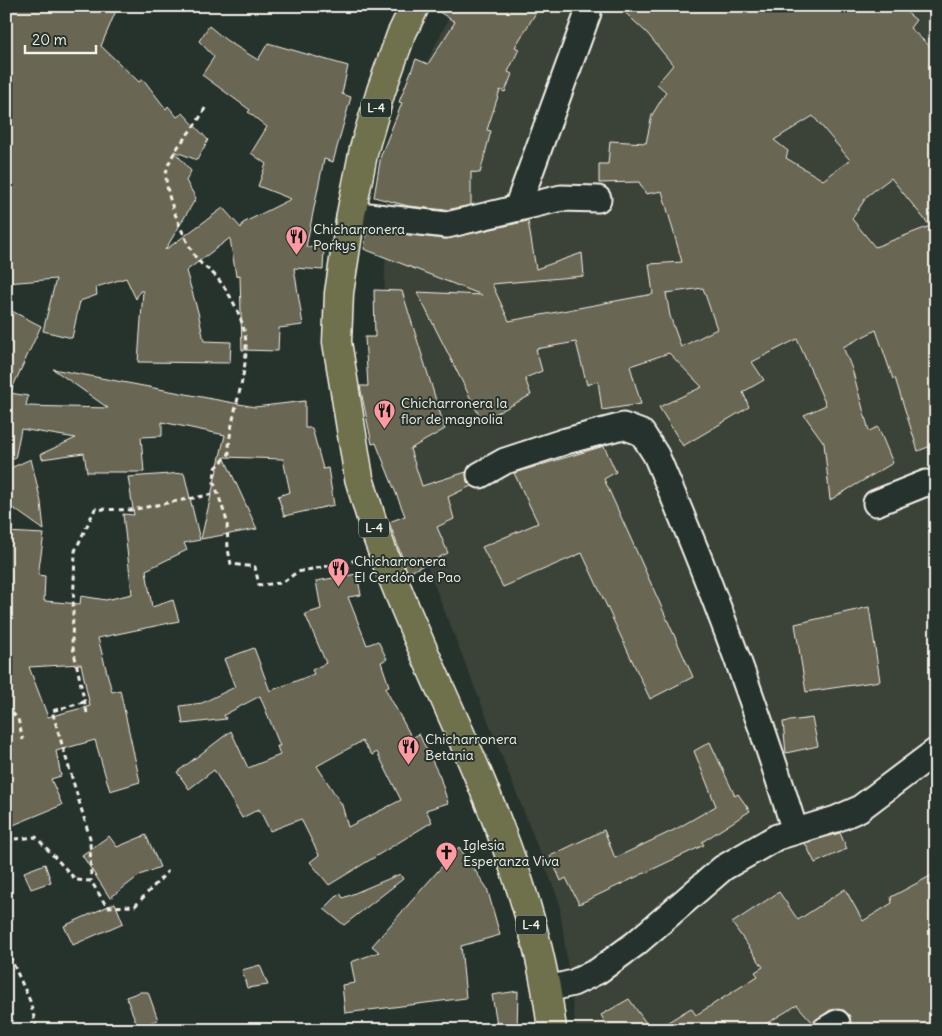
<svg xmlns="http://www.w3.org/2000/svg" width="942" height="1036" viewBox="0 0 942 1036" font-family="Delius,sans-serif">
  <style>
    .built { fill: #3a4238 }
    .building { fill: #696652; stroke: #f4f1e8; fill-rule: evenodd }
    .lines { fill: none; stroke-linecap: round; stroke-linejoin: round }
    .minor-casing { stroke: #f4f1e8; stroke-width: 29 }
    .major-casing { stroke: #f4f1e8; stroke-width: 31 }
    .path { stroke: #f4f1e8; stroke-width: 3; stroke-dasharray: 5 4; stroke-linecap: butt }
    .minor { stroke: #26332d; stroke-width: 25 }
    .major { stroke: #6e714b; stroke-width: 28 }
    .labels { text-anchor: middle; stroke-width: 4; stroke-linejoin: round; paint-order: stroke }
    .shield { fill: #26332d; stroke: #b6b8b0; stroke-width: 1 }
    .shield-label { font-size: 12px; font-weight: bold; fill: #f4f1e8 }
    .poi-label { font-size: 14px; fill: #f4f1e8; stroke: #26332d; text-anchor: start }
  </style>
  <rect width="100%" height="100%" fill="#26332d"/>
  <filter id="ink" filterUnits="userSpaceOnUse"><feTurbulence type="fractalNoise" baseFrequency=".02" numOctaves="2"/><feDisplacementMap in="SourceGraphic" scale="10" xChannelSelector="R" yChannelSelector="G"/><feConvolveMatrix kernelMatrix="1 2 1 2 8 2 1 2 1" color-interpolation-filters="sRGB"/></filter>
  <g filter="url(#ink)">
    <!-- built -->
    <path class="built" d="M455,6H936V1030H576L559,901L420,549L382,389L385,267L400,145L416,84Z"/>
    <!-- building -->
    <path class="building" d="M6,6H118L101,46L139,82L143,79L166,109L168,106L177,117L183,113L208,140L197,160L174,151L191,171L186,181L196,198L165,250L223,208L241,228L243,223L291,199L258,186L266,164L251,153L267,127L248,112L250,110L202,75L214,57L199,41L209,26L226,40L258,60L268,43L348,66L342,94L351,97L333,162L324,159L306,247L324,248L323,270L294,268L303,325L279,328L278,351L242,350L240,275L236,276L230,238L186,271L198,312L204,341L231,342L230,363L138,362L143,291H140L136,299L126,278L96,287L97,295L80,301L72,338L43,331L56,279L6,283Z
      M430,6H540L515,47L519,49L508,72L512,74L505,92L500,90L487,130L491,131L480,173L471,172V205L446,210L408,206L374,197L381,155L402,103L399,102L416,59L428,64L455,22Z
      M618,6H899L916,20L910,28L936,52V444L918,451L895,378L893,379L876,330L843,347L852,369L869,431L878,427L893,463L830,500L824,443L804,415L826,405L797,339L752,362L764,380L743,392L749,407L683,446L659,407L702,387L669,353L630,366L641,404L602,410L598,381L587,385L576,342L536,349L542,371L525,378L531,395L482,421L417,292L482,295L364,249L367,230L446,239L528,221L536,269L582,253L584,276L492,284L509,321L653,294L649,264L682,262L662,191L646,194L639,182L599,183V164H608L610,141L646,143L652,115L666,92L657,84L673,65L647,33ZM813,116L850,160L823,180L786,158L788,151L774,140ZM891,178L930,226L875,247L852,219L867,196ZM703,288L717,329L681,347L670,316L666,293Z
      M374,290L402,291L445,429L410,449L422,486L466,472L467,482L471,486L448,497L454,519L437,527L448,553L408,573L389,522L405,516L376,443L372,444L360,386H368L365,337H375Z
      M6,308L41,326L10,393L28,396L26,406L108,408L53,369L255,407L305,401V428H312L323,469L328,468L334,505L284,516L278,496L290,492L283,459L224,457L257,529L201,539L225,435L162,422V436L141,437L144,472H87L84,453L42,459L41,454L76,438L21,429L15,459L6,458Z
      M604,446L616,472L604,479L693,677L650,699L582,553L503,587L482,547L538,523L514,473Z
      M31,459L41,502L44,530L6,503V470Z
      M184,473L200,540L184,543L187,550L146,570L152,607L173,600L179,621L98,638L112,692L120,690L140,782L110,791L95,740L56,751L61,776L51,779L62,805L6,828V532L44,534L38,575L45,576L44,601L80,604L81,596L106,600L132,594L123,514L134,515L128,477ZM81,664L90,706L48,717L29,667Z
      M357,574L361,595L348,597L367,645L378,641L387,659L381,662L389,686L385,688L412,738L419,734L440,777L448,803L426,810L432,822L329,885L310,862L319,855L301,819L270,831L259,809L242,818L214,770L189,789L177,772L231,731L248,768L280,755L277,746H280L260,696L224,715L226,719L183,724L180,706L202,703L235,687L224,659L254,648L270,691L314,674L312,670L326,663L305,614L321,609L316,581ZM362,741L372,755L377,752L401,800L348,827L342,805L317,766Z
      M869,607L880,681L806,692L795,624Z
      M812,718L818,746L786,753L783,722Z
      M710,742L735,796L738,794L750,811L702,842L704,845L579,904L566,878L561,881L550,856L604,830L615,858L676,829L716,806L694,751Z
      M840,833L847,849L815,863L805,843Z
      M146,835L160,867L140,875L110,898L82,855L109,836L117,847Z
      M459,847L487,888L500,935L461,946L466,998L345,1013L342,985L355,983L351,962L379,952L372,946Z
      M45,864L51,882L31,889L24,872Z
      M936,873V1030H850V1016L844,1010H830L813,1023L797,1005L756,1030H655L691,1008L696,1015L758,976L755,972L763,967L732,923L779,892L798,920L845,889L863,921L892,903L891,897Z
      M400,874L403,879L344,925L324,909L340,893L343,898Z
      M115,903L123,923L73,945L64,926Z
      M260,965L268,985L247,988L242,970Z
      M518,991L517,1030H498L492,995Z
      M140,992H148L158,1020L138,1027L126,997Z
      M629,999L651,1030H609L601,1015Z"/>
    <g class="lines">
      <defs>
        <path id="minor" d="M517,208L588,13
          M351,214L447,225L561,198L598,199
          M480,475L505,461L566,441L623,426L642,433L656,455C709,578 756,703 795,831
          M876,503L926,483L936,485
          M548,989L573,983L598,971L635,944L723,868L777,837L836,819L859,809L936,751
          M825,1030L837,1023"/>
        <path id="major" d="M415,6L401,35L381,91L364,149L351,214L339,293L337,342L359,478L375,531C434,697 533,852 552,1030"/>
      </defs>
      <!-- minor casing -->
      <use href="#minor" class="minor-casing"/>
      <!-- major casing -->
      <use href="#major" class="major-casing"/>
      <!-- path -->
      <path class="path" d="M205,108C195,130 174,145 167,169C161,189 185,240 196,258C202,266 212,271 218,279C230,293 241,315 245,334C251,373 228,416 229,454L215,469L214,482L227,521L228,549L231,564L255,567L259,585L282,583L297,572L358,560
        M84,702L52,711L90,838L91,881
        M6,706L18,719L23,740
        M87,713L72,643L75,551L95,509L131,510L219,493
        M6,840L36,837L76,880L91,881L107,907L135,906L168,871
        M6,851L12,840
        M6,948L30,1001L37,1030"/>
      <!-- minor -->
      <use href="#minor" class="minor"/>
      <!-- major -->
      <use href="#major" class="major"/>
    </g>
  </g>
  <!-- icons -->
  <defs>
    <symbol id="restaurant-pin" viewBox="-11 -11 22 30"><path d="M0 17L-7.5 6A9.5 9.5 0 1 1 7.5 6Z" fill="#ff9aa2" stroke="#26332d"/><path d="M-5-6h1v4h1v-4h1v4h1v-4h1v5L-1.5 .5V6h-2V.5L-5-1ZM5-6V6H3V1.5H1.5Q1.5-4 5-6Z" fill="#111"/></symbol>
    <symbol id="church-pin" viewBox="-11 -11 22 30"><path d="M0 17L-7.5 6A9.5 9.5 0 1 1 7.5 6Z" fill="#ff9aa2" stroke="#26332d"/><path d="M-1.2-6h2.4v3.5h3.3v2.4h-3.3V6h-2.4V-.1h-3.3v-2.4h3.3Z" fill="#111"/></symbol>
  </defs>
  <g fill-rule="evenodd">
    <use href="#restaurant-pin" x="284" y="224" width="25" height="34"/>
    <use href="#restaurant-pin" x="372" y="398" width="25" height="34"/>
    <use href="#restaurant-pin" x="326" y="556" width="25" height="34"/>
    <use href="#restaurant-pin" x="396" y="734" width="25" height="34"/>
    <use href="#church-pin" x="434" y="840" width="25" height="34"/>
  </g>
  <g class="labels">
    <!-- shield labels -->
    <g class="shield">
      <rect x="361" y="98.5" width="30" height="19" rx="4"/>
      <rect x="359" y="518.5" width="30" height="19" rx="4"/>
      <rect x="516" y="915.5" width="30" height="19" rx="4"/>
    </g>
    <g class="shield-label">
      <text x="376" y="112">L-4</text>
      <text x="374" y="532">L-4</text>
      <text x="531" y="929">L-4</text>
    </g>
    <!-- poi labels -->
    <g class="poi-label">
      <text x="313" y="234">Chicharronera<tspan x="313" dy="16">Porkys</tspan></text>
      <text x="401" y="408">Chicharronera la<tspan x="401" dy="16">flor de magnolia</tspan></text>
      <text x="354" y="566">Chicharronera<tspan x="354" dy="16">El Cerdón de Pao</tspan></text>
      <text x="425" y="744">Chicharronera<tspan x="425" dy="16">Betania</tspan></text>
      <text x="463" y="850">Iglesia<tspan x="463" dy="16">Esperanza Viva</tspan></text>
    </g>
  </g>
  <!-- margin -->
  <rect width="942" height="1036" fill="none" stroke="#26332d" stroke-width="25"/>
  <rect x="12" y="12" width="917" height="1011" fill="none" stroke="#f4f1e8" stroke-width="2" filter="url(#ink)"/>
  <!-- scale -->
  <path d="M25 45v8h71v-8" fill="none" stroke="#f4f1e8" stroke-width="2.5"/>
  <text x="32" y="45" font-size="15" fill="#f4f1e8" stroke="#26332d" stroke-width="4" paint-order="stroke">20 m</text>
</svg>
